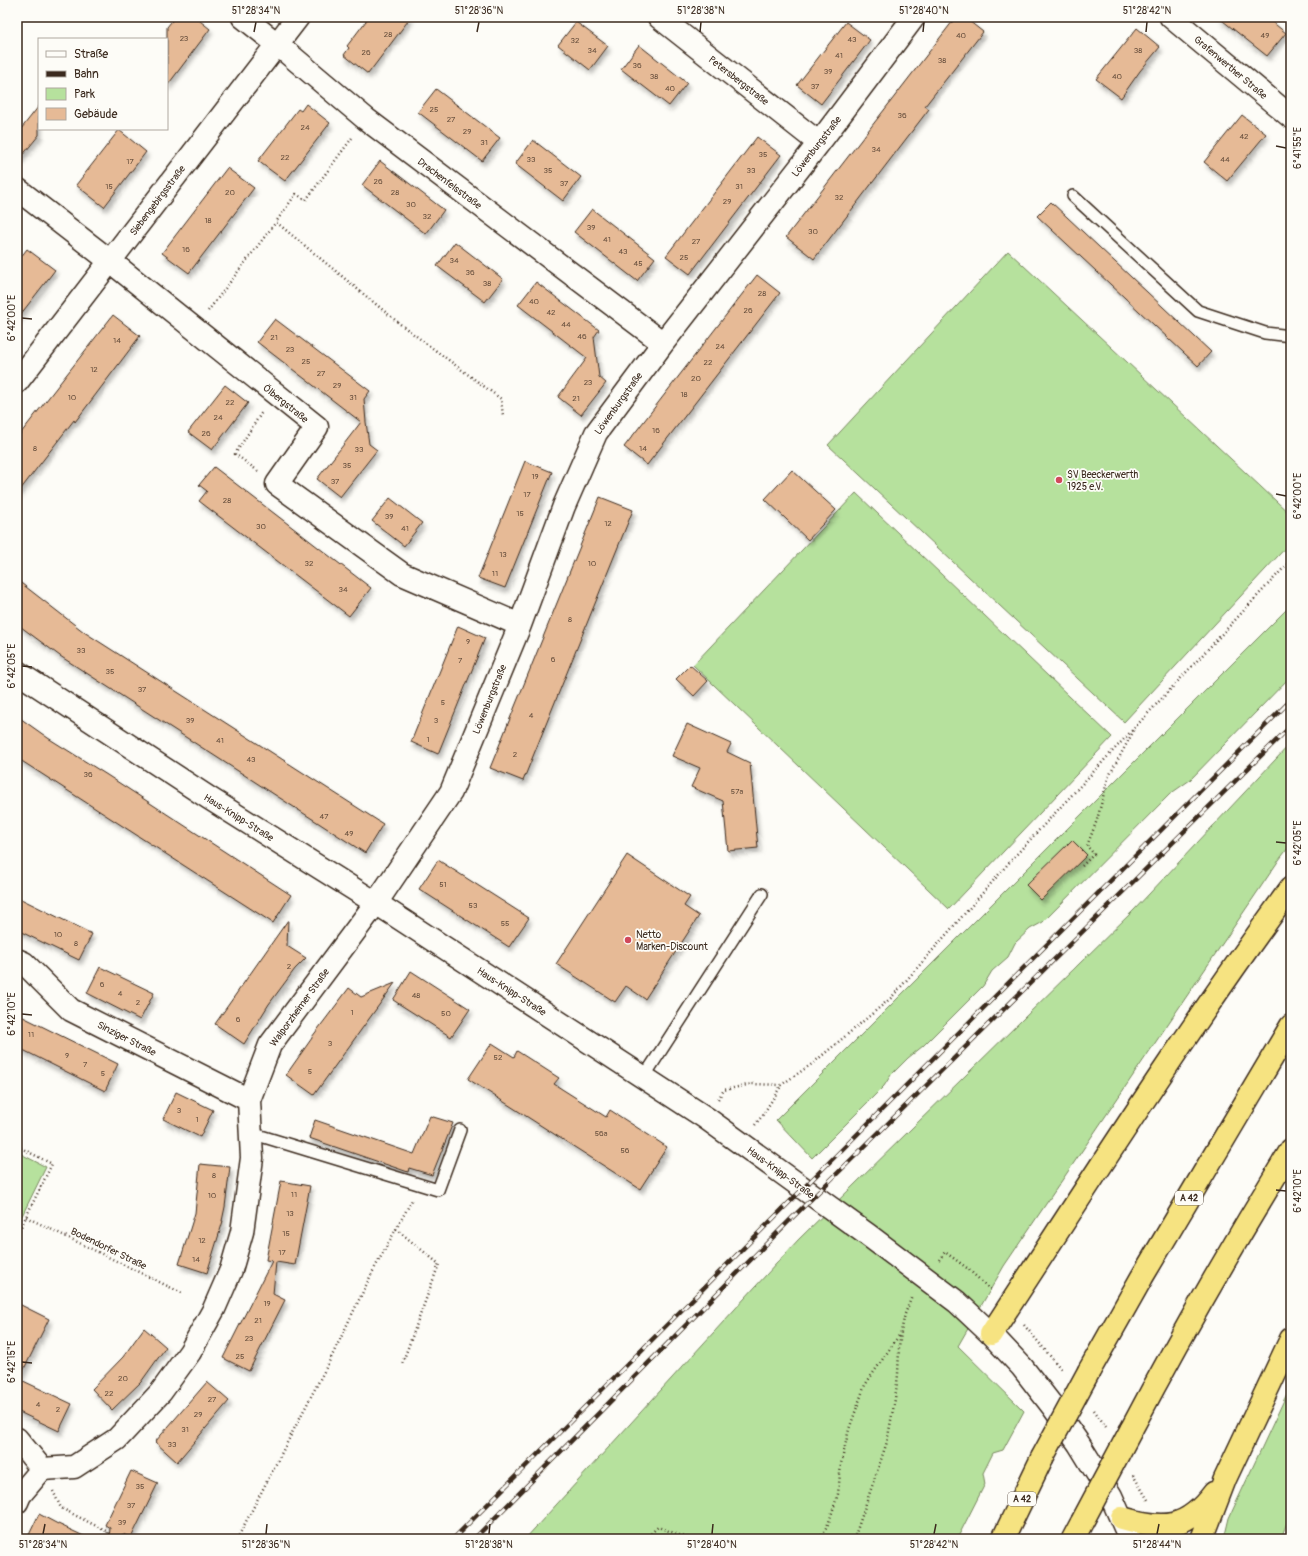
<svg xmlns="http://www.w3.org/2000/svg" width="1308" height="1556" viewBox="0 0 1308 1556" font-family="Pangolin,sans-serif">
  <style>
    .green { fill: #b6e19d; stroke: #78865e }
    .building { fill: #e6ba96; stroke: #3b2a1e; filter: url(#shadow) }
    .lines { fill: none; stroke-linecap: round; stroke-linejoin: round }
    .service-casing { stroke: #3b2a1e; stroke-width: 14 }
    .minor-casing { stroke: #3b2a1e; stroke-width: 25 }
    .tertiary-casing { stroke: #3b2a1e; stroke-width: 25 }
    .motorway-casing { stroke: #3b2a1e; stroke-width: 25 }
    .path { stroke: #3b2a1e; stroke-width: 2.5; stroke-dasharray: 1 3; stroke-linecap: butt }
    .service { stroke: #fdfcf7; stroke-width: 11 }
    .minor { stroke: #fdfcf7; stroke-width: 22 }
    .tertiary { stroke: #fdfcf7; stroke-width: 22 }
    .motorway { stroke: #f6e381; stroke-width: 22 }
    .rail-casing { stroke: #3b2a1e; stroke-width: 4.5 }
    .rail { stroke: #fdfcf7; stroke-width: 3; stroke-dasharray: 9; stroke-linecap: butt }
    .motorway-bridge-casing { stroke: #3b2a1e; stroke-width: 25; stroke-linecap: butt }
    .motorway-bridge { stroke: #f6e381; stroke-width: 22 }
    .ticks { fill: none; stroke: #3b2a1e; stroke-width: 1.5 }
    .poi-dot { fill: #d1495b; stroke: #fdfcf7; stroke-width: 1.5 }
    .labels { text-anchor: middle; stroke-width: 3.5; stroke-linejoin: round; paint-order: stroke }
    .number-label { font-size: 8px; fill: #664e3c }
    .shield { fill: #fdfcf7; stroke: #75695f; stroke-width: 1 }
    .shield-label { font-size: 9px; font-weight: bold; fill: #3b2a1e }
    .street-label { font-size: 10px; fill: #3b2a1e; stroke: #fdfcf7 }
    .poi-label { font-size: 10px; fill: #3b2a1e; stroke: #fdfcf7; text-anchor: start }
    .neatline { fill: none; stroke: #3b2a1e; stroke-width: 1.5 }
    .ticks-label { font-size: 10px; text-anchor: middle; fill: #3b2a1e }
  </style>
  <defs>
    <filter id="shadow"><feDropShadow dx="2.5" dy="4.5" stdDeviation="2" flood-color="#0004"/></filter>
  </defs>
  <rect width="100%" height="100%" fill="#fdfcf7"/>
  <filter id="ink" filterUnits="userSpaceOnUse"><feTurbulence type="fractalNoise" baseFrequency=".025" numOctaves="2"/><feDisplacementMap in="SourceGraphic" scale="8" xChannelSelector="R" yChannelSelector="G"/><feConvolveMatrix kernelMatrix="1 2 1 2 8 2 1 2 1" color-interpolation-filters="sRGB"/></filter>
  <g filter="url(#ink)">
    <!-- green -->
    <path class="green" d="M1008,251L1291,515V542L1124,722L828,445Z
      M856,493L1112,737L949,909L693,665Z
      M1291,605V676L1190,780L1170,794L1043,922L1030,929L1015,943L1008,957L992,971L983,986L923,1046L908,1058L891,1075L884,1086L812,1158L776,1120Z
      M1291,743V844L1279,860L1004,1266L958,1346L1024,1411L1003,1450L993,1453L983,1473L985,1484L957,1539H525L798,1240L1134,910Z
      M17,1152L46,1167L17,1226Z
      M1291,1385V1511L1281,1539H1224L1229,1518Z"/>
    <!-- building -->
    <path class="building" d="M175,17H195L210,29L167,86V27Z
      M369,17H411L368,74L344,55L349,48L347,46Z
      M956,17H964L983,32L925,106L929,109L814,259L786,237Z
      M1218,17H1266L1286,33L1267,56Z
      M576,22L608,46L590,70L558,45Z
      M846,22L870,40L821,104L797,85Z
      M1137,28L1160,47L1140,71L1121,98L1096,79Z
      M639,45L687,83L669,106L621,69Z
      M436,89L500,138L482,161L418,112Z
      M306,104L330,123L285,181L258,161L298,109L301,111Z
      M39,106V135L17,162V134Z
      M1242,115L1266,134L1227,181L1204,162Z
      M119,130L146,152L104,207L76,185Z
      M757,137L781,155L690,274L666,256Z
      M533,140L581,177L563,201L515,164Z
      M380,161L444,210L426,234L362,185Z
      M227,168L254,188L189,273L162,253Z
      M1051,202L1211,352L1198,366L1037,216Z
      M592,209L655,258L637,281L574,232Z
      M455,242L503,279L485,302L437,266Z
      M27,249L55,270L17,319V262Z
      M757,275L780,293L647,465L624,447Z
      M536,282L599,330L594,337L599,377L606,383L581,415L558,397L587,358L518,305Z
      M113,315L140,336L75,422L74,420L17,494V438Z
      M275,319L370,391L364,399L366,422L369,444L377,450L340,497L317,479L361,422L257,342Z
      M225,385L248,403L212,450L188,432Z
      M525,461L552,472L505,588L478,578Z
      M214,467L371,588L349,616L199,501L207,491L199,485Z
      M792,470L836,510L808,540L765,499Z
      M600,497L633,510L523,781L490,768Z
      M390,498L422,523L404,546L372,521Z
      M17,580L84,632L383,824L365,853L60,656L17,624Z
      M458,626L485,638L438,754L411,742Z
      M690,665L708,681L694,696L676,679Z
      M17,716L48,738L107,775L291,895L273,923L17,758Z
      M687,724L731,744L727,752L750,763L758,848L728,851L723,801L691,787L700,768L672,756Z
      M1072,840L1087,855L1041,900L1026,885Z
      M627,855L690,897L684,906L699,916L645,999L626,986L615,1002L556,964Z
      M438,860L529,918L509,947L419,889Z
      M17,897L92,934L79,960L17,930Z
      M288,920L287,946L306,958L295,969L269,1004L244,1044L215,1024Z
      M100,967L154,993L140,1020L87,993Z
      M411,971L470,1009L451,1037L393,1000Z
      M395,983L314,1095L286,1075L312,1038V1037L349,988L361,997Z
      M17,1014L118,1064L105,1091L17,1047Z
      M492,1043L514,1057L517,1051L559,1078L554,1084L606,1117L610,1110L667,1147L640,1189L468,1079Z
      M176,1092L213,1110L200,1137L163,1119Z
      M430,1116L453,1123L432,1175L409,1168L408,1172L309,1138L315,1120L414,1154Z
      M200,1164L230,1167L225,1207L222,1221H223L207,1273L179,1264L195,1213Z
      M281,1181L310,1186L295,1265L276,1262L273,1294L285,1300L249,1371L223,1358L272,1261L266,1260Z
      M17,1303L49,1319L19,1379L72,1404L59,1431L17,1411Z
      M144,1328L166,1347L141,1382L112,1410L92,1389L123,1357Z
      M207,1382L229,1401L177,1462L155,1442Z
      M131,1471L158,1483L131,1538L123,1534L119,1539H109L110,1528L105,1525Z
      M39,1514L56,1523L90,1539H27Z"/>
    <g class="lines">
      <defs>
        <path id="service" d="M1073,196L1198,311L1265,333L1291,336
          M644,1077L762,894
          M251,1133L438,1190L460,1130"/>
        <path id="minor" d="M243,17L277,44L366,119L663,343
          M659,17L819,143
          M1171,17L1291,117
          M17,189L110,261L317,427L277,484L402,574L520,625
          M17,382L298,17
          M17,960L24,963L71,1010L249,1100
          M17,1439L42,1469
          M17,1502L20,1495L42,1469L74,1467L117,1439L161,1392L190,1352L214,1309L231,1270L242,1232L252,1158L249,1100L270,1045L376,903L451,792L520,625L564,506L596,433L663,343L819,143L914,17"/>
        <path id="tertiary" d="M17,672L209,798L376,903L706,1118L868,1235L957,1302L991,1334L1022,1367L1053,1407L1079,1444L1111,1496L1130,1539"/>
        <path id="motorway" d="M991,1334C1089,1184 1185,1033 1291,888
          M1089,1371L1142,1277L1291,1026
          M1131,1430C1181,1335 1235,1241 1291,1150
          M1122,1518C1164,1530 1186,1530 1214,1493
          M1003,1539L1042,1458
          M1073,1539L1082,1522
          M1202,1539L1225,1479L1291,1339"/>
      </defs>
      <!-- service casing -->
      <use href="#service" class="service-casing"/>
      <!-- minor casing -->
      <use href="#minor" class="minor-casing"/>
      <!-- tertiary casing -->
      <use href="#tertiary" class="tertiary-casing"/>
      <!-- motorway casing -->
      <use href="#motorway" class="motorway-casing"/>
      <!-- path -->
      <path class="path" d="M352,138L306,200L296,194L276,222L400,324L501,399L503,416
        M208,311L276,222
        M258,471L235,454L262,412
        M1082,866L1094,854L1087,846L1097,820L1108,778L1134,730
        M718,1099L724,1090L752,1084L781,1085L812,1064L891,998L1014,857L1291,560
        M755,1125L762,1116L781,1086
        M17,1146L52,1164L17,1235
        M26,1217L184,1294
        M396,1229L439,1264L402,1364
        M939,1260L945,1252L967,1268L992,1291
        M1024,1325L1062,1370
        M1094,1410L1106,1427
        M1133,1475L1148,1500
        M53,1491L61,1508L108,1532L106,1538L109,1539
        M237,1539L331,1358L372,1273L412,1200
        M645,1539L658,1527L690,1539
        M820,1539L829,1522L838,1494L841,1464L849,1429L865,1385L900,1334
        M854,1539L887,1442L895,1399L898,1375L899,1348L901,1332L905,1314L912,1296"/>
      <!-- service -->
      <use href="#service" class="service"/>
      <!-- minor -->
      <use href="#minor" class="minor"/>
      <!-- tertiary -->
      <use href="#tertiary" class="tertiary"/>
      <!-- motorway -->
      <use href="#motorway" class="motorway"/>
      <defs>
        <path id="rail" d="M453,1539L1291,700
          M474,1539L791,1219L1291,726"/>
      </defs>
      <!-- rail casing -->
      <use href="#rail" class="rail-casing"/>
      <!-- rail -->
      <use href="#rail" class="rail"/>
      <defs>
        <path id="motorway-bridge" d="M1042,1458L1089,1371
          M1082,1522L1131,1430"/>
      </defs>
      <!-- motorway-bridge casing -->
      <use href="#motorway-bridge" class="motorway-bridge-casing"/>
      <!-- motorway-bridge -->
      <use href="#motorway-bridge" class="motorway-bridge"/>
    </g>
  </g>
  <!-- ticks -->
  <path class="ticks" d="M254,32L256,22M477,32L479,22M700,32L701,22M923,32L924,22M1146,32L1147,22M1276,146L1286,148M22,318L32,319M1276,494L1286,496M22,666L32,667M1276,842L1286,843M22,1014L32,1015M1276,1190L1286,1191M22,1362L32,1363M43,1534L45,1524M266,1534L267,1524M489,1534L490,1524M712,1534L713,1524M934,1534L936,1524M1157,1534L1159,1524"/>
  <!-- markers -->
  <g class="poi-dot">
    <circle cx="1059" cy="480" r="4"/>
    <circle cx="628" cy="940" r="4"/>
  </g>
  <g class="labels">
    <!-- number labels -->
    <g class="number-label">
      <text x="388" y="37">28</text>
      <text x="961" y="38">40</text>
      <text x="1265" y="38">49</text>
      <text x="184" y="41">23</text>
      <text x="852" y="42">43</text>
      <text x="575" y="43">32</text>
      <text x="592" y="53">34</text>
      <text x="1138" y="53">38</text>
      <text x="366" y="55">26</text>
      <text x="839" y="58">41</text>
      <text x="942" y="63">38</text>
      <text x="637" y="68">36</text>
      <text x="828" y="74">39</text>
      <text x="654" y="79">38</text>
      <text x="1117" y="79">40</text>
      <text x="815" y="89">37</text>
      <text x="670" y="91">40</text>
      <text x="434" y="112">25</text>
      <text x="902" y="118">36</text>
      <text x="451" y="122">27</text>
      <text x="305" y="130">24</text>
      <text x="467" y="134">29</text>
      <text x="1244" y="139">42</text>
      <text x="484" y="145">31</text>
      <text x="876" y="152">34</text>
      <text x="763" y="157">35</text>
      <text x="285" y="160">22</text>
      <text x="531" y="162">33</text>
      <text x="1225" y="162">44</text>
      <text x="130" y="164">17</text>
      <text x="548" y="173">35</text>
      <text x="751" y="173">33</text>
      <text x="378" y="184">26</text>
      <text x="564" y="186">37</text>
      <text x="109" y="189">15</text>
      <text x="739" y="189">31</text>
      <text x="230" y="195">20</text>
      <text x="395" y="195">28</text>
      <text x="839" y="200">32</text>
      <text x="727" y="204">29</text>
      <text x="411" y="207">30</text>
      <text x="427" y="219">32</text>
      <text x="208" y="223">18</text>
      <text x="591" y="230">39</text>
      <text x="813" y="234">30</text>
      <text x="607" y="242">41</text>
      <text x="696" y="244">27</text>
      <text x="186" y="252">16</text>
      <text x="623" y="254">43</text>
      <text x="684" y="260">25</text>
      <text x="454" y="263">34</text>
      <text x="638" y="266">45</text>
      <text x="470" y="275">36</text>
      <text x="487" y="286">38</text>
      <text x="762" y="296">28</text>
      <text x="534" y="304">40</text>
      <text x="748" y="313">26</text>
      <text x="551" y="315">42</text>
      <text x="566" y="327">44</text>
      <text x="582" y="339">46</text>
      <text x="274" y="340">21</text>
      <text x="117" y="343">14</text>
      <text x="720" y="349">24</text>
      <text x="290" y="352">23</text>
      <text x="306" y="364">25</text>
      <text x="708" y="365">22</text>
      <text x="94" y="372">12</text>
      <text x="321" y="376">27</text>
      <text x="696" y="381">20</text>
      <text x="588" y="385">23</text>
      <text x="337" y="388">29</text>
      <text x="684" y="397">18</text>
      <text x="72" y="400">10</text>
      <text x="353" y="400">31</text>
      <text x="576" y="401">21</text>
      <text x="230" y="405">22</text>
      <text x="218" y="420">24</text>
      <text x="656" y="433">16</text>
      <text x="206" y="436">26</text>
      <text x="35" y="451">8</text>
      <text x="643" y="451">14</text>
      <text x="359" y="452">33</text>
      <text x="347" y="468">35</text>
      <text x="535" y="479">19</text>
      <text x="335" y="484">37</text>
      <text x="527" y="497">17</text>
      <text x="227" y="503">28</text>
      <text x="520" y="516">15</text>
      <text x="389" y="519">39</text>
      <text x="608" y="526">12</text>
      <text x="261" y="529">30</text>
      <text x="405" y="531">41</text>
      <text x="503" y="557">13</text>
      <text x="309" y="566">32</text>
      <text x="592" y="566">10</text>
      <text x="495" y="576">11</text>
      <text x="343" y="592">34</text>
      <text x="570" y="622">8</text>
      <text x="468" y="644">9</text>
      <text x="81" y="653">33</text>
      <text x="553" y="662">6</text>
      <text x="460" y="663">7</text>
      <text x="110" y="674">35</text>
      <text x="142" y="692">37</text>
      <text x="443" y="705">5</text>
      <text x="531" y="718">4</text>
      <text x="190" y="723">39</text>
      <text x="436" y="723">3</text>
      <text x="428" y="742">1</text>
      <text x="220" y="743">41</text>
      <text x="515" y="757">2</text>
      <text x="251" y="762">43</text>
      <text x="88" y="777">36</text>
      <text x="737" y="794">57a</text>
      <text x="324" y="819">47</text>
      <text x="349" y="836">49</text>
      <text x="443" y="887">51</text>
      <text x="473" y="908">53</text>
      <text x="505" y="926">55</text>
      <text x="58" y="937">10</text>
      <text x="76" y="946">8</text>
      <text x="289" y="969">2</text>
      <text x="102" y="987">6</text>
      <text x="120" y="996">4</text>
      <text x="416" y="998">48</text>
      <text x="138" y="1005">2</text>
      <text x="352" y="1015">1</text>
      <text x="446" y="1016">50</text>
      <text x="238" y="1022">6</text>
      <text x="31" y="1037">11</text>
      <text x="330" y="1046">3</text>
      <text x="67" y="1058">9</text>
      <text x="498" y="1060">52</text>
      <text x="85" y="1067">7</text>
      <text x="310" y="1074">5</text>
      <text x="103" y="1076">5</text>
      <text x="179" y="1113">3</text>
      <text x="197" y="1122">1</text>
      <text x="601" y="1136">56a</text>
      <text x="625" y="1153">56</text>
      <text x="214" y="1178">8</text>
      <text x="294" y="1197">11</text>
      <text x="212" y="1198">10</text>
      <text x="290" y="1216">13</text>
      <text x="286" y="1236">15</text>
      <text x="202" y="1243">12</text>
      <text x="282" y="1255">17</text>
      <text x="196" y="1262">14</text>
      <text x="267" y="1306">19</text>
      <text x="258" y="1323">21</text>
      <text x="249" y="1341">23</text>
      <text x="240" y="1359">25</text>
      <text x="123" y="1381">20</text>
      <text x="109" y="1396">22</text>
      <text x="212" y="1402">27</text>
      <text x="38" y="1407">4</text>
      <text x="58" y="1412">2</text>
      <text x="198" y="1417">29</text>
      <text x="185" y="1432">31</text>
      <text x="172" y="1447">33</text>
      <text x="140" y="1489">35</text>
      <text x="131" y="1508">37</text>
      <text x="122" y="1525">39</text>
    </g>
    <!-- shield labels -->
    <g class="shield">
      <rect x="1175" y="1191" width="28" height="14" rx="3"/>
      <rect x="1008" y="1492" width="28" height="14" rx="3"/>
    </g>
    <g class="shield-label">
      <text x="1189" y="1201">A 42</text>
      <text x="1022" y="1502">A 42</text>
    </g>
    <!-- street labels -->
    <g class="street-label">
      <text transform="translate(1231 67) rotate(40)" y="4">Grafenwerther Straße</text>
      <text transform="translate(739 80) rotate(38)" y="4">Petersbergstraße</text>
      <text transform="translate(816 146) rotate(-52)" y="4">Löwenburgstraße</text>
      <text transform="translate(450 183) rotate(37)" y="4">Drachenfelsstraße</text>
      <text transform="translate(157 200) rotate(-53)" y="4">Siebengebirgsstraße</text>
      <text transform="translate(286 403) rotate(39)" y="4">Ölbergstraße</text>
      <text transform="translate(618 403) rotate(-54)" y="4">Löwenburgstraße</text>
      <text transform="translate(489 699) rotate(-68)" y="4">Löwenburgstraße</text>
      <text transform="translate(239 817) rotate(32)" y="4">Haus-Knipp-Straße</text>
      <text transform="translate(512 991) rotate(33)" y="4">Haus-Knipp-Straße</text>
      <text transform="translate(299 1007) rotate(-54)" y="4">Walporzheimer Straße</text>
      <text transform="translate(127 1038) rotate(27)" y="4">Sinziger Straße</text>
      <text transform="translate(781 1172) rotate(36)" y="4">Haus-Knipp-Straße</text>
      <text transform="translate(109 1248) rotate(26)" y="4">Bodendorfer Straße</text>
    </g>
    <!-- poi labels -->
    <g class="poi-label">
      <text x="1067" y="478">SV Beeckerwerth<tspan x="1067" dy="12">1925 e.V.</tspan></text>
      <text x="636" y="938">Netto<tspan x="636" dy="12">Marken-Discount</tspan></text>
    </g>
  </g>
  <!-- margin -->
  <rect width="1308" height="1556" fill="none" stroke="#fdfcf7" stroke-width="44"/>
  <!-- legend -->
  <rect x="38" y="38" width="130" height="92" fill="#fdfcf7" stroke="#afa8a0"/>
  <rect x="46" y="51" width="20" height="6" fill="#fdfcf7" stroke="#afa8a0"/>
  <text x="74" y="58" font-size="12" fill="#3b2a1e">Straße</text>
  <rect x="46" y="71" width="20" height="6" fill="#3b2a1e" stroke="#afa8a0"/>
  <text x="74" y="78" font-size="12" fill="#3b2a1e">Bahn</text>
  <rect x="46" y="88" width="20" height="12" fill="#b6e19d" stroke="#afa8a0"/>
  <text x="74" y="98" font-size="12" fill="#3b2a1e">Park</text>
  <rect x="46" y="108" width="20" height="12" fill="#e6ba96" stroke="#afa8a0"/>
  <text x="74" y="118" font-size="12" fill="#3b2a1e">Gebäude</text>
  <rect x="22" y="22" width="1264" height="1512" class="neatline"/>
  <g class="ticks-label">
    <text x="256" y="14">51°28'34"N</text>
    <text x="479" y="14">51°28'36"N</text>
    <text x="701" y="14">51°28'38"N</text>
    <text x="924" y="14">51°28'40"N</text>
    <text x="1147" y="14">51°28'42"N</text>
    <text transform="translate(1297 148) rotate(-90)" y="4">6°41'55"E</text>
    <text transform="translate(11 318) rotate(-90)" y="4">6°42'00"E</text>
    <text transform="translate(1297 496) rotate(-90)" y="4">6°42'00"E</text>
    <text transform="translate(11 666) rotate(-90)" y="4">6°42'05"E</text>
    <text transform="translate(1297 843) rotate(-90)" y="4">6°42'05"E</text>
    <text transform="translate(11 1014) rotate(-90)" y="4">6°42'10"E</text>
    <text transform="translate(1297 1191) rotate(-90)" y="4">6°42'10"E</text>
    <text transform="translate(11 1362) rotate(-90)" y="4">6°42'15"E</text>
    <text x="43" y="1548">51°28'34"N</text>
    <text x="266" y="1548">51°28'36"N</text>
    <text x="489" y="1548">51°28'38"N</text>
    <text x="712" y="1548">51°28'40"N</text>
    <text x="934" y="1548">51°28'42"N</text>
    <text x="1157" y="1548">51°28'44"N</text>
  </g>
</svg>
